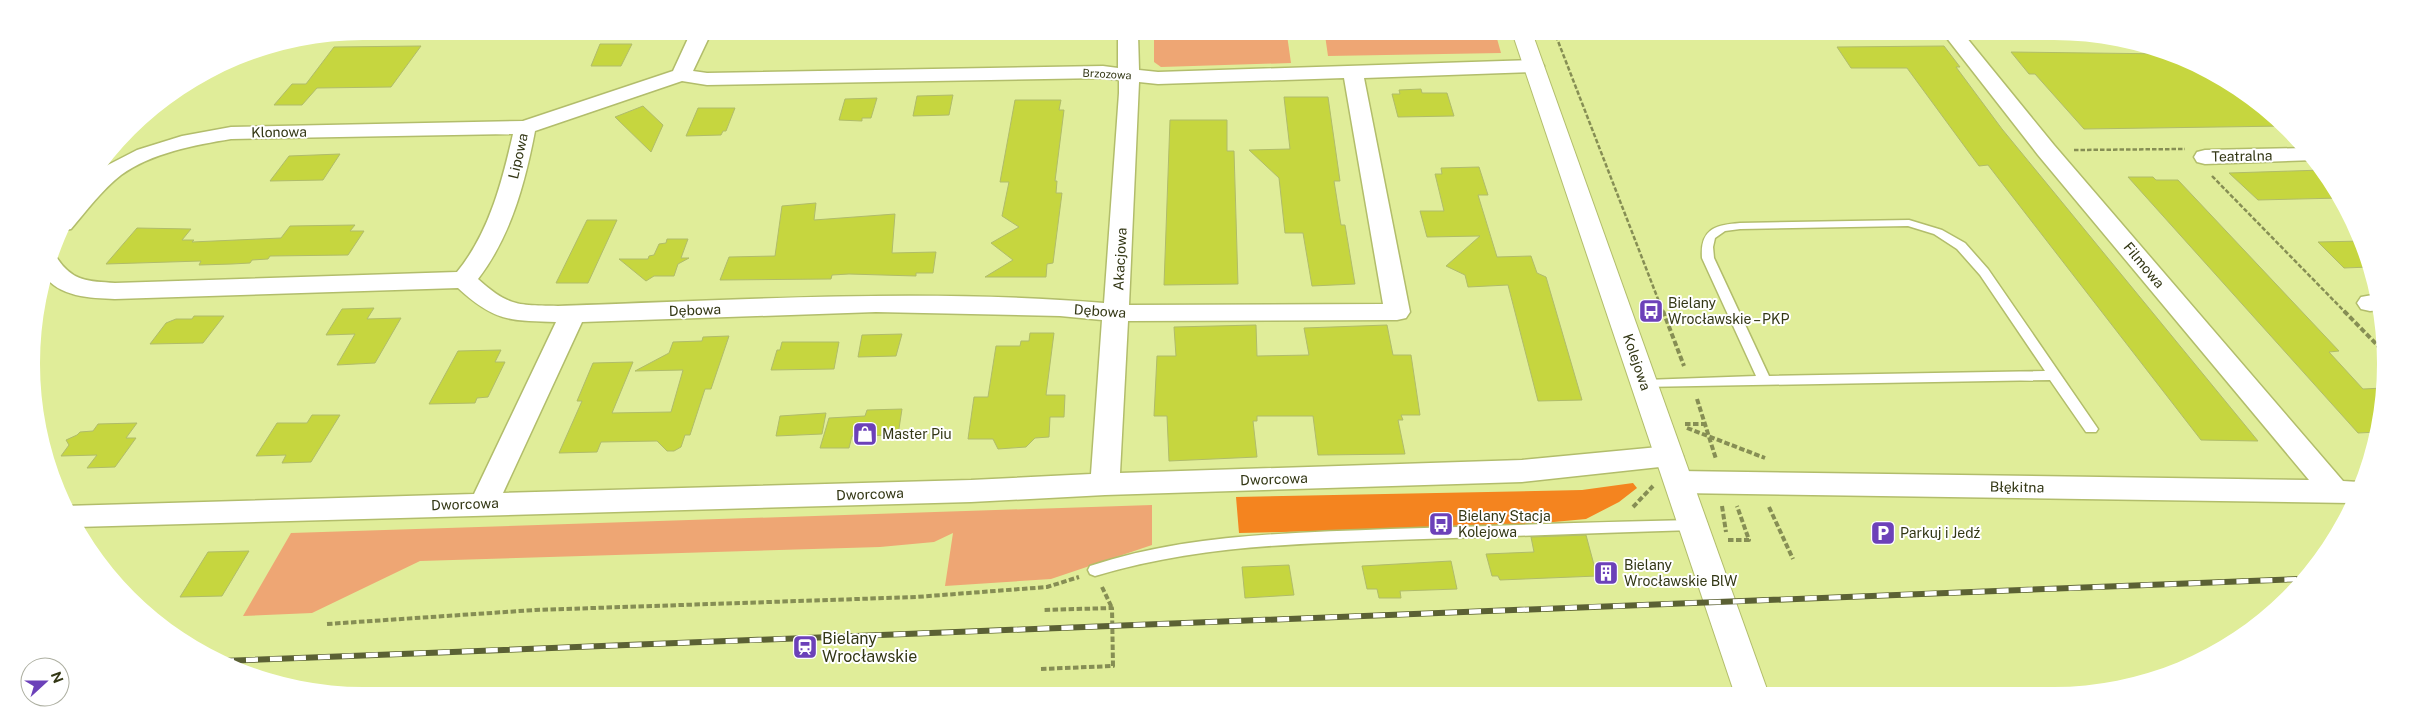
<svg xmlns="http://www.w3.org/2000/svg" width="2417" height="727" viewBox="0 0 2417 727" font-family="'Public Sans',sans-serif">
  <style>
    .green { fill: #eea674 }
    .forest { fill: #f4841f }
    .building { fill: #c6d63f; stroke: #b0bc6a }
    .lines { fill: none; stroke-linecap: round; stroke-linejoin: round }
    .service-casing { stroke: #b2bd6b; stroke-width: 3 }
    .minor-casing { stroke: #b2bd6b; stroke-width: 3 }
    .tertiary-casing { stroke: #b2bd6b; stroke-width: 2 }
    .path-far1 { stroke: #868e54; stroke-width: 2.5; stroke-dasharray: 4.5 2; stroke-linecap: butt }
    .path { stroke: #868e54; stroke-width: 4; stroke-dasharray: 5.5 2.5; stroke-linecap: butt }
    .service { fill: #fff; fill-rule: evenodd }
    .minor { fill: #fff; fill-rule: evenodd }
    .tertiary { fill: #fff; fill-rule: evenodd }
    .rail-casing { stroke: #5b6134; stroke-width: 6 }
    .rail { stroke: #fff; stroke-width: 4.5; stroke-dasharray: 12; stroke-linecap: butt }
    .labels { text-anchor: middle; stroke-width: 4; stroke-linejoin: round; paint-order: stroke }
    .far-street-label { font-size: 11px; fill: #333715; stroke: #fff }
    .street-label { font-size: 14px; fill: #333715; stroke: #fff }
    .poi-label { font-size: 14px; fill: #333715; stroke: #fff; text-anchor: start }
    .near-poi-label { font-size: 16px; fill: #333715; stroke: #fff; text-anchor: start }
  </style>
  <rect width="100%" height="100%" fill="#e0ed99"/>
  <!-- green -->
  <path class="green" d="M1154,34L1287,35L1291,63L1161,67L1154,62Z
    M1325,35H1496L1501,53L1328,56Z
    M1152,505V545L1051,579L945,586L953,533L934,542L880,547L420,561L312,613L243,616L291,533Z"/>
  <!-- forest -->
  <path class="forest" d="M1633,483L1637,488L1619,502L1586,519L1500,527L1239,533L1236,497L1582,490Z"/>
  <!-- building -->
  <path class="building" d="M600,44H632L621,66H591Z
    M421,46L391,87L317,88L302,105H274L292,84H306L334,47Z
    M1944,46L1960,67H1956L2002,129L2258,441L2201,440L1988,165L1979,166L1907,68H1851L1837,47Z
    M2011,52L2171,54L2180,56L2238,87L2285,126L2084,129L2035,74H2029Z
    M1421,89L1422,93H1447L1454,116L1398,117L1392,94H1400L1399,90Z
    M953,95L949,115L913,116L917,96Z
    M1284,97H1328L1340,181H1334L1341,225H1345L1355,284L1312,286L1303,233H1285L1279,178L1249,150L1290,149Z
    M877,98L871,118H862V121L839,120L845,99Z
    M1015,100H1061L1059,110H1064L1055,181H1057L1056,193H1062L1053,263L1047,264L1046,277H985L1013,260L991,243L1019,227L1002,216L1009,182H1000Z
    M643,106L663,125L651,152L615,117Z
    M698,108H735L726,131H723L721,135L686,136Z
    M1170,120H1227V151H1234L1238,284L1164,285Z
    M340,154L323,180L270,181L289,156Z
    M1479,167L1488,195H1478L1497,257L1531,256L1537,273L1546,277L1582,400L1538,401L1508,285L1468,287L1465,275L1446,266L1480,236L1427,237L1420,211H1444L1435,174H1442L1441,168Z
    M2323,170L2340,198L2258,200L2229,173Z
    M2128,177H2153L2156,180H2178L2339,351L2329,352L2363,389L2383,388L2378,432L2358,433Z
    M816,203L814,220L895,214L892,253L936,252L933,273H916V276L849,274L832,275L831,279L720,280L729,257L775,256L782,206Z
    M587,220H617L588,283H556Z
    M355,225L350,231H364L348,255L270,256L268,259L252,260L250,263L232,264L199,265L201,261L106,264L137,228L191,229L182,240H194L192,242L281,238L290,226Z
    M667,239H688L681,258H689L678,264L674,276H654L646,281L619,259H648L649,256L654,255L659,244L666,243Z
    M2362,241L2370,267L2344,268L2318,242Z
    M374,308L367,319L401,318L375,363L337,365L355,334L326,335L342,309Z
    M194,316H224L203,343L150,344L166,323L176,319H192Z
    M1256,325L1257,356L1309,355L1304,328L1387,325L1393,355H1411L1420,415H1401L1403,420H1398L1405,454L1318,455L1313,416H1257V421H1253L1257,457L1169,461L1167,416H1154L1157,356H1176L1174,327Z
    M1030,333H1054L1046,395H1065L1064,417H1050L1049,437L1035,438L1026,447L998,449L993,439H968L974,397H988L996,346H1020L1021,341H1029Z
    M902,334L896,356L858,357L862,335Z
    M729,336L711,389H705L690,435H685L681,447L674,451H667L657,441L601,442L597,452L559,453L582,401H577L593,363L633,362L612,413L671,412L683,370L635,371L669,353L673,342L702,341L703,337Z
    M782,342H839L834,369L771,370L777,350H780Z
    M501,350L495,362H505L488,397L477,398L475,403L429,404L458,351Z
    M902,409L898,435L852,436L849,448H820L829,418L865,416L867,410Z
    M826,413L822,434L776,436L780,416Z
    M312,415H340L311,462L282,463L286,455L256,456L277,423H307Z
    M137,423L126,438H136L115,467L87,468L97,455L61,456L69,445L66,440L77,435L80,432L93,431L98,424Z
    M1586,535L1597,576L1500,580L1498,576H1492L1486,554L1534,552L1531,537Z
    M249,551L222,596L180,597L208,552Z
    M1451,561L1457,589L1400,591L1401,598H1379L1377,589H1367L1362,566Z
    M1289,565L1294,595L1245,598L1242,567Z"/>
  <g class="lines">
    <defs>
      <path id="service" d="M1909,220L1942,230L1965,243L1988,269L2096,426L2098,429L2096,432H2086L2050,380L1641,387L1639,384L1645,380L1756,376L1702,258C1700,229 1715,225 1740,223ZM1908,226L1934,234L1957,249L1980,275L2045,371L1769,376L1714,258L1713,247L1715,238L1725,231L1740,229Z
        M1693,520L1698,521L1700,525L1698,529L1693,530C1593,533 1494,537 1394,540C1290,544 1196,546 1095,576L1090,574L1088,570L1090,566C1187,534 1289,533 1390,529C1491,526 1592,522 1693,520Z"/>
      <path id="minor" d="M691,32L711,33L693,71L707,73L1103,66L1118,68V34H1138L1139,70L1158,72L1534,60L1541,62L1544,66L1541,70L1534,72L1364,78L1410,312L1406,318L1397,320L1128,321L1120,473L1522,460L1669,446L1679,449L1683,456L1679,463L1669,466L1522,482L1105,495L971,502L76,527L64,506L474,494L556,322C509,321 494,321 458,288L115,299C90,298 59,297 44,275L51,256L57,258C73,282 88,281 115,283L457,272C489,233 502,182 513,134L231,139C195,145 151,153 121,175C102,190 87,210 71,229L60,231L66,216L87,183L104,167L137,150L182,136L231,127L523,121L673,71ZM1103,78L1119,80V93L1104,303C922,288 739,300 558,306C518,305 509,307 478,279C511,236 525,183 535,131L682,81L707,85ZM1344,78L1383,304L1129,305L1139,82L1158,84ZM876,312L1060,316L1102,320L1091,474L971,480L503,493L582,322Z
        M1946,37H1966L2054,145L2343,481L2359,482L2351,503L1679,493L1669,490L1665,482L1669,474L1679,471L2309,480L2038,155Z
        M2305,148L2315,160L2205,164L2197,162L2194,157L2197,152L2205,150Z
        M2378,294L2380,310L2370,311L2361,309L2357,303L2361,297Z"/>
      <path id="tertiary" d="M1513,35H1533L1768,692H1734Z"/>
    </defs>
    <!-- service casing -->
    <use href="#service" class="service-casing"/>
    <!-- minor casing -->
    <use href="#minor" class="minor-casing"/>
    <!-- tertiary casing -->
    <use href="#tertiary" class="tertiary-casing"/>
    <!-- path-far1 -->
    <path class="path-far1" d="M1556,36L1663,312
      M2074,150L2185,149
      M2212,176L2345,312"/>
    <!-- path -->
    <path class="path" d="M1663,311L1684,366
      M2344,311L2385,353
      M1697,399L1716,459
      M1685,424H1707
      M1687,428L1765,458
      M1722,506L1726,532
      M1633,507L1653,486
      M1769,507L1793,559
      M1728,540H1749L1737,506
      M1102,587L1112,608
      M327,624L535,610L916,597L1047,587L1079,577
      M1041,669L1113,666L1112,608L1043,610"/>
    <!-- service -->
    <use href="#service" class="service"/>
    <!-- minor -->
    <use href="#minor" class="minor"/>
    <!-- tertiary -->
    <use href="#tertiary" class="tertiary"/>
    <defs>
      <path id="rail" d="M222,661L2301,579"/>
    </defs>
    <!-- rail casing -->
    <use href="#rail" class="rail-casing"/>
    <!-- rail -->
    <use href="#rail" class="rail"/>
  </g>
  <!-- icons -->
  <defs>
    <symbol id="bus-square" viewBox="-11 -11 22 22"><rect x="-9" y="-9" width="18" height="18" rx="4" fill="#6c41b9" stroke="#fff"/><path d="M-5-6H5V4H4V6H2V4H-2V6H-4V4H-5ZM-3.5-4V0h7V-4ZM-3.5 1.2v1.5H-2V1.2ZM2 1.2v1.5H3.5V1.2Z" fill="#fff"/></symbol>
    <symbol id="shop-square" viewBox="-11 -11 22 22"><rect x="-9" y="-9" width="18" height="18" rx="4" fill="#6c41b9" stroke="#fff"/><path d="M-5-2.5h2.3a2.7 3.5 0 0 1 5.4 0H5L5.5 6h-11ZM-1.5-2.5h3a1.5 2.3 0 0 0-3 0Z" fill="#fff"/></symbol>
    <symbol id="parking-square" viewBox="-11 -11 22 22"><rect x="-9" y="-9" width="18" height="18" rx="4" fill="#6c41b9" stroke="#fff"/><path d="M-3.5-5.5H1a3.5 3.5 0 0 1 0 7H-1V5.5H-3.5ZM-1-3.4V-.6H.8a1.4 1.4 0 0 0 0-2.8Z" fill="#fff"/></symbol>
    <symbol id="building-square" viewBox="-11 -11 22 22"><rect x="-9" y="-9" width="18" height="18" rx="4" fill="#6c41b9" stroke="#fff"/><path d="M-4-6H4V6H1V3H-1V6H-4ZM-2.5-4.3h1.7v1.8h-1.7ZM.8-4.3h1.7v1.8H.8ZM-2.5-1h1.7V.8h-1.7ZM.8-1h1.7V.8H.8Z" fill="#fff"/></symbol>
    <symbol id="station-square" viewBox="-11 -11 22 22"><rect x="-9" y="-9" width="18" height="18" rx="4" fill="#6c41b9" stroke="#fff"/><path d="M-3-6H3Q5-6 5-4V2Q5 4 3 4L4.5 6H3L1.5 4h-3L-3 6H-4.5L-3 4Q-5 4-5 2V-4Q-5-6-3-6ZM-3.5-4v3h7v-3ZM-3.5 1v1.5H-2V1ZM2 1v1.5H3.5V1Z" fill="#fff"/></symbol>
  </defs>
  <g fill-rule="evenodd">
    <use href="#bus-square" x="1637" y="297" width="28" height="28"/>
    <use href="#shop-square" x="851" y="420" width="28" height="28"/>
    <use href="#bus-square" x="1427" y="510" width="28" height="28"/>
    <use href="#parking-square" x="1869" y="519" width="28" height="28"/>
    <use href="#building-square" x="1592" y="559" width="28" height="28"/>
    <use href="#station-square" x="791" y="633" width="28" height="28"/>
  </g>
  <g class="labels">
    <!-- far-street labels -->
    <g class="far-street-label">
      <text transform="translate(1107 74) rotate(3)" y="4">Brzozowa</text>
    </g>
    <!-- street labels -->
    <g class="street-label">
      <text transform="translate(279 132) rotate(-1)" y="5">Klonowa</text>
      <text transform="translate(518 156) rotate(-77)" y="5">Lipowa</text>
      <text transform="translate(2242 156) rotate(-1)" y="5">Teatralna</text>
      <text transform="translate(1120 259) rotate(-87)" y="5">Akacjowa</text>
      <text transform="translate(2144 265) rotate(50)" y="5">Filmowa</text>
      <text transform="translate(695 310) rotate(-2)" y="5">Dębowa</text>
      <text transform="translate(1100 311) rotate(4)" y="5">Dębowa</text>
      <text transform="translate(1637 362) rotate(71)" y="5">Kolejowa</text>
      <text transform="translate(1274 479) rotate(-2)" y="5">Dworcowa</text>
      <text transform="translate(2017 487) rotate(1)" y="5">Błękitna</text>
      <text transform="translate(870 494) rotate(-2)" y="5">Dworcowa</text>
      <text transform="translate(465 504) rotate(-2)" y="5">Dworcowa</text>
    </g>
    <!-- poi labels -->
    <g class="poi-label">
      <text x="1668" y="308">Bielany<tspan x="1668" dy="16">Wrocławskie – PKP</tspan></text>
      <text x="882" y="439">Master Piu</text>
      <text x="1458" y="521">Bielany Stacja<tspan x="1458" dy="16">Kolejowa</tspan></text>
      <text x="1900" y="538">Parkuj i Jedź</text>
      <text x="1624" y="570">Bielany<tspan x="1624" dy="16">Wrocławskie BlW</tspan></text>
    </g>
    <!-- near-poi labels -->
    <g class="near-poi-label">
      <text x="822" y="644">Bielany<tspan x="822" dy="18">Wrocławskie</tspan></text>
    </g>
  </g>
  <!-- crop -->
  <path d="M0 0H2417V727H0ZM363 40H2054A323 323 0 0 1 2377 363V364A323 323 0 0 1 2054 687H363A323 323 0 0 1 40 364V363A323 323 0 0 1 363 40Z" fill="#fff" fill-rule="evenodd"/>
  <!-- north arrow -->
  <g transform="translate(45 682) rotate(69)"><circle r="24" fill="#ffffff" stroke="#adafa1"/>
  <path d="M0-4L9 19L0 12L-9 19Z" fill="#6c41b9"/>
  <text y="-8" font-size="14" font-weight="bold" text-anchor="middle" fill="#333715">N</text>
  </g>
</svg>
